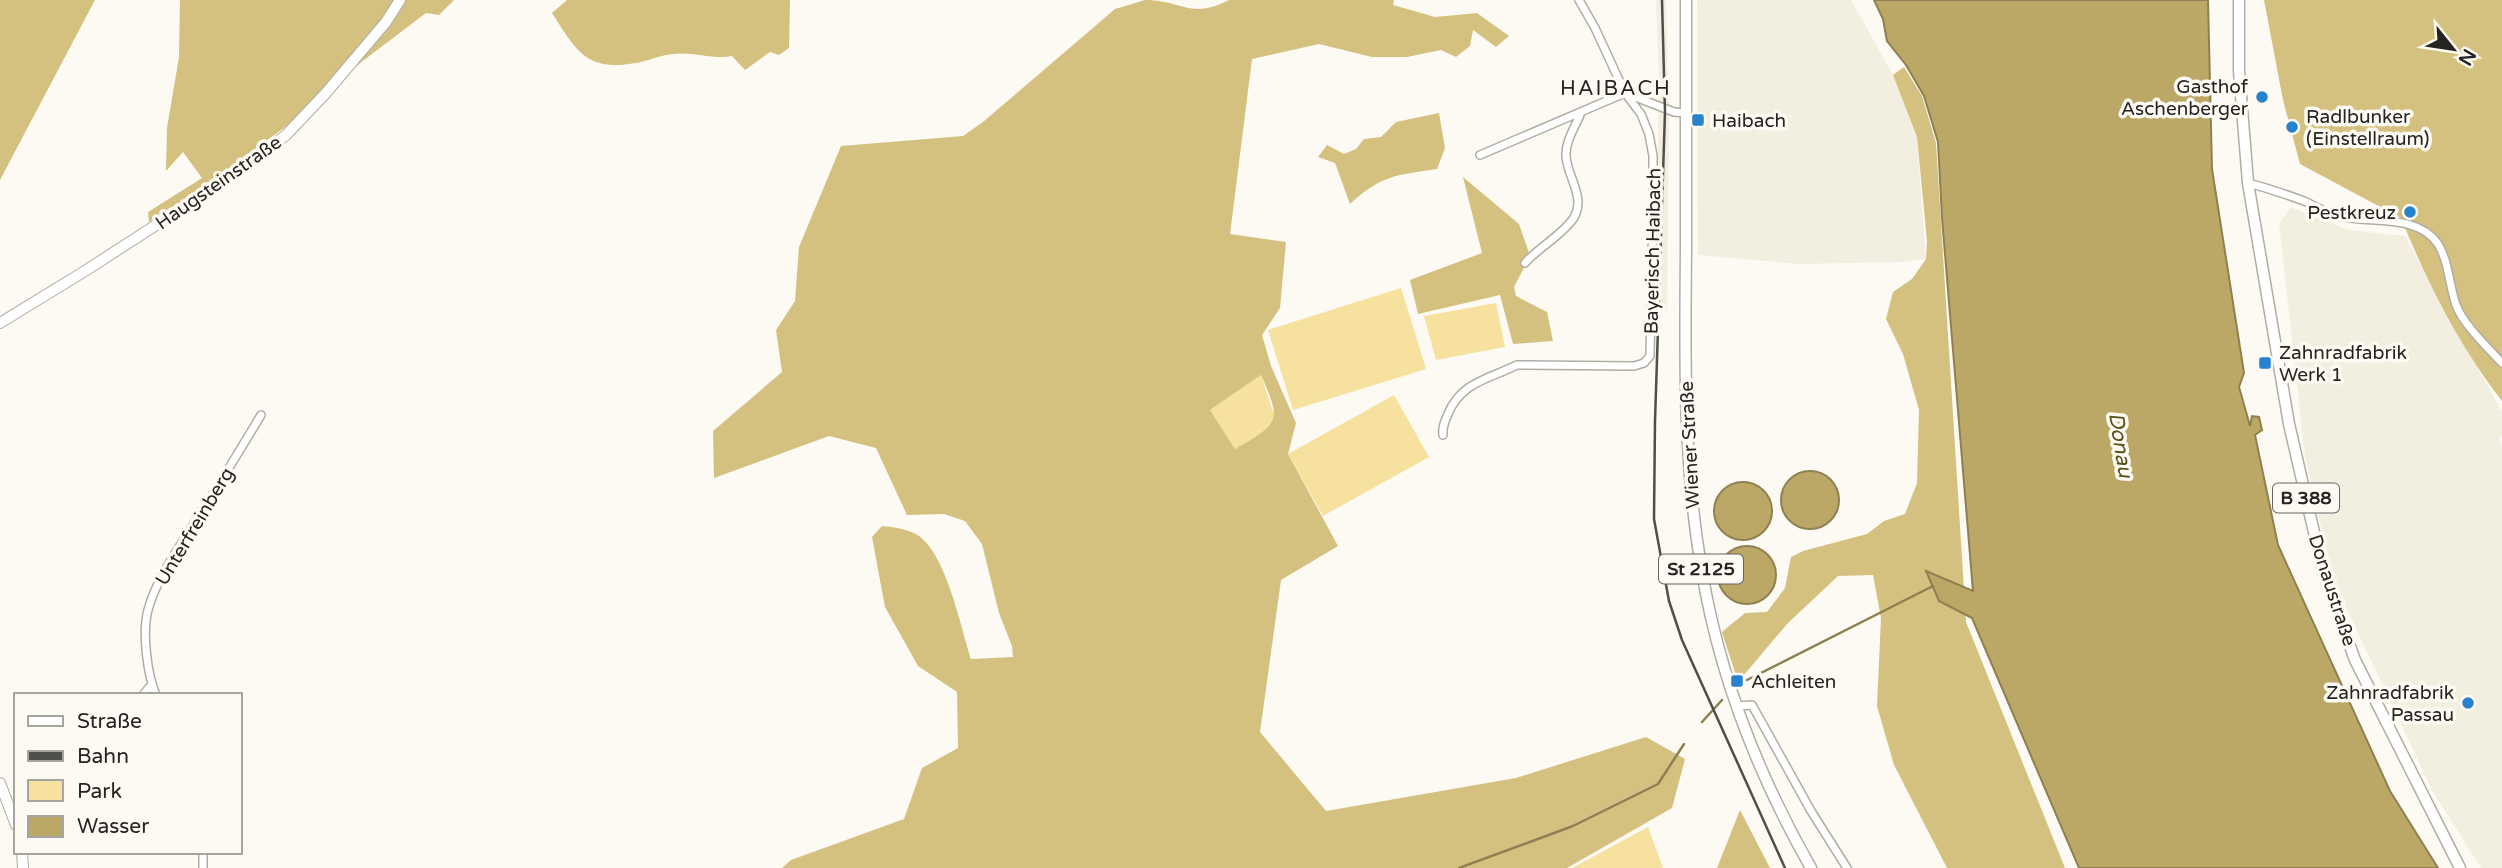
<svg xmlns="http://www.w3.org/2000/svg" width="2502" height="868" viewBox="0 0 2502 868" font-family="'Varela Round',sans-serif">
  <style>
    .built { fill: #f3efe0 }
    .green { fill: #f6e29e }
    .forest { fill: #d5c17f; fill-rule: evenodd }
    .water { fill: #bca866; stroke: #8f8052; stroke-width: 2 }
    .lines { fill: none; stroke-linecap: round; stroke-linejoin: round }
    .stream { stroke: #8f8052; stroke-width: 2.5 }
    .street-casing { stroke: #afada6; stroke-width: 10 }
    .secondary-casing { stroke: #afada6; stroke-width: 12 }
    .primary-casing { stroke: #afada6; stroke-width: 13 }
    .street { stroke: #fff; stroke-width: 7 }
    .secondary { stroke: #fff; stroke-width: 10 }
    .primary { stroke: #fff; stroke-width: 10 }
    .rail { stroke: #4f4e4b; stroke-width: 2.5 }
    .poi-dot { fill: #2681ce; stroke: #fcfaf2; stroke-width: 2.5 }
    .labels { text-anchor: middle; stroke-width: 7; stroke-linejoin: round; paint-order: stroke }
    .shield { fill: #fcfaf2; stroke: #666460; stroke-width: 2 }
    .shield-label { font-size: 18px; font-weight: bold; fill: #252422 }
    .poi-label { font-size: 19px; fill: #252422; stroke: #fcfaf2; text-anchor: start }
    .street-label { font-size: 19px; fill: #252422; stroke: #fcfaf2 }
    .neighbourhood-label { font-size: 21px; letter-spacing: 2px; fill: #252422; stroke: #fcfaf2 }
    .water-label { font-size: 21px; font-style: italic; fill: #5e501d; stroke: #fcfaf2 }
  </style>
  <rect width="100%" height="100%" fill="#fcfaf2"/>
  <!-- built -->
  <path class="built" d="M1656,0H1666L1669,110L1667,310L1651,309L1656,267L1659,83Z
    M1697,0H1851L1893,75L1917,137L1926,259L1903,262L1799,264L1698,255Z
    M2291,207L2348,230L2405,236L2502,412V436L2499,438L2502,447V868H2481L2433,792L2333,580L2305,456L2279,224Z"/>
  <!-- green -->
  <path class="green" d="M1401,288L1426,369L1293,410L1268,330Z
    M1496,303L1505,347L1436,360L1424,316Z
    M1261,375L1275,418L1272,426L1235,449L1210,410Z
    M1394,395L1429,457L1323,516L1288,454Z
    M1648,827L1663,868H1572Z"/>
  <!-- forest -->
  <path class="forest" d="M0,0H95L0,180Z
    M180,0H454L439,15L426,13L360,63L289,124L217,178L149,222L148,212L202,178L183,152L166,171L167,128L179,57Z
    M567,0H790L789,48L779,55L770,52L745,70L732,56C713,60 693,51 673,54C662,55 652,59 641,62C588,73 578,54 552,13Z
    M1145,0C1182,0 1190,20 1229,0H1394L1393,5L1435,17L1477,13L1509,36L1496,47L1473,30L1470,46L1456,57L1441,50L1407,57H1372L1319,44L1252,59L1230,234L1286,242L1280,308L1262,335L1271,366L1296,423L1288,454L1338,546L1281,580L1260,732L1326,811L1516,778L1646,737L1685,759L1672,808L1567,868H782L791,860L904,819L922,768L958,748L957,692L918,666L885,607L872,537L882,526C893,527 909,529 919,536C946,555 961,627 971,659L1013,657L1012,646L999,613L982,544L965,521L944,514L907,515L876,448L829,436L714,478L713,431L782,372L776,330L795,301L799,247L841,146L963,136L983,122L1115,9ZM1261,375C1283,424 1278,423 1235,449L1210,410Z
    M2264,0H2502V401C2459,346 2427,282 2401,218L2300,164L2283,100Z
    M1904,67L1922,96L1936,143L1966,622L2065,868H1947L1894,765L1877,706L1881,618L1873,575L1838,576L1787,624L1738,682L1722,632L1745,613L1767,612L1785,588L1791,557L1803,551L1867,534L1884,521L1905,514L1917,483L1919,410L1903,354L1886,319L1893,292L1912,279L1926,259L1927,241L1917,137L1893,75Z
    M1439,113L1445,148L1437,169C1397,175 1381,175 1350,204L1335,163L1318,157L1327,145L1344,154L1356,149L1364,139L1381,137L1396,122Z
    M1463,177L1519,224L1530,256L1514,287L1516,296L1547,312L1553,341L1513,344L1500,295L1418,314L1410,280L1482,253Z
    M1740,810L1770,868H1717Z"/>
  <!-- water -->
  <path class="water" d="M1874,0H2208L2212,169L2244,373L2239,387L2250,426L2252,416L2259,417L2262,430L2255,435L2278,545L2390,791L2438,868H2079L1972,618L1939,601L1926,571L1973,591L1942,218L1938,142L1924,96L1906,65L1887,41L1883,19Z
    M1781 500a29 29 0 1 1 58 0a29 29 0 1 1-58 0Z
    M1714 511a29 29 0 1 1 58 0a29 29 0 1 1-58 0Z
    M1718 575a29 29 0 1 1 58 0a29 29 0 1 1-58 0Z"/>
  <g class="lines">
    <!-- stream -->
    <path class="stream" d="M1747,680L1933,586
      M1702,722L1722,700
      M1459,868L1573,826L1658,784L1684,744"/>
    <defs>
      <path id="street" d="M1480,155L1625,93L1674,112L1686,113
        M2248,183C2267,188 2285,194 2304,201C2315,206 2326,213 2338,216C2369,224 2417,213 2438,244C2449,262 2449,285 2456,305C2463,324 2488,348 2502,363
        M1525,263C1539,247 1561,236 1573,219C1587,198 1567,177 1566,156C1565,142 1575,127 1580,115
        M1443,435C1442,427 1445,421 1448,414C1461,382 1489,379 1517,365L1634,366L1644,363L1650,356L1653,209V156L1649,134L1641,114L1625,93L1595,28L1579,0
        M143,695L151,685
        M156,695C147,674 142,632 148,610C156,580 177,551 193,525C216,489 239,452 261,415
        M1737,706L1752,705L1811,811L1847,868
        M203,852V868"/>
      <path id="secondary" d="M0,323L85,271L238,172L286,135L325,94L386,22L400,0
        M0,783L16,825
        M22,852L23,868"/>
      <path id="primary" d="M1686,0C1686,83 1686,166 1686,249C1685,355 1683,461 1701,566C1718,672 1758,775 1811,868
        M2239,0V71L2248,183L2289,424L2323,571L2355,660L2460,868"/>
    </defs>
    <!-- street casing -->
    <use href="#street" class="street-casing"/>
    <!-- secondary casing -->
    <use href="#secondary" class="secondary-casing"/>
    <!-- primary casing -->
    <use href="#primary" class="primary-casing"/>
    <!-- street -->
    <use href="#street" class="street"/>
    <!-- secondary -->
    <use href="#secondary" class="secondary"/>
    <!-- primary -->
    <use href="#primary" class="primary"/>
    <!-- rail -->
    <path class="rail" d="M1662,0L1665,112L1655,421L1654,519L1669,601L1682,640L1785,868"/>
  </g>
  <!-- markers -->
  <g class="poi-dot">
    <circle cx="2262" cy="97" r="7"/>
    <rect x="1691" y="113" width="14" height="14" rx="3.5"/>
    <circle cx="2292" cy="127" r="7"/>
    <circle cx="2410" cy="212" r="7"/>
    <rect x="2258" y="356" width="14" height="14" rx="3.5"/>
    <rect x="1730" y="674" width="14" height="14" rx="3.5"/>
    <circle cx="2468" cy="703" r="7"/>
  </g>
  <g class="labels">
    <!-- shield labels -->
    <g class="shield">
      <rect x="2273" y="483.5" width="66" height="29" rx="5"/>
      <rect x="1659" y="554.5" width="84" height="29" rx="5"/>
    </g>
    <g class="shield-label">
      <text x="2306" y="504">B 388</text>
      <text x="1701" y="575">St 2125</text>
    </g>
    <!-- poi labels -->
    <g class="poi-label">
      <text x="2248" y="93" text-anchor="end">Gasthof<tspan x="2248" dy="22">Aschenberger</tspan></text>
      <text x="2306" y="123">Radlbunker<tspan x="2306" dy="22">(Einstellraum)</tspan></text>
      <text x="1712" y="127">Haibach</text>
      <text x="2396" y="219" text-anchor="end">Pestkreuz</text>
      <text x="2279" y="359">Zahnradfabrik<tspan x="2279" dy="22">Werk 1</tspan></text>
      <text x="1751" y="688">Achleiten</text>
      <text x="2454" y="699" text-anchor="end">Zahnradfabrik<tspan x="2454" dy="22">Passau</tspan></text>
    </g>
    <!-- street labels -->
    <g class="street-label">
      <text transform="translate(218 182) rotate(-35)" y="7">Haugsteinstraße</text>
      <text transform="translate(1652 251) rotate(-89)" y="7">Bayerisch Haibach</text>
      <text transform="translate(1689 445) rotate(-93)" y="7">Wiener Straße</text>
      <text transform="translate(194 526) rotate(-59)" y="7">Unterfreinberg</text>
      <text transform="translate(2333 590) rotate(72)" y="7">Donaustraße</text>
    </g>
    <!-- neighbourhood labels -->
    <g class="neighbourhood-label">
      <text x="1616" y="95">HAIBACH</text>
    </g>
    <!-- water labels -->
    <g class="water-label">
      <text transform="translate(2121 445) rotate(81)" y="7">Donau</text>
    </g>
  </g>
  <!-- legend -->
  <rect x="14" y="693" width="228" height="161" fill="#fcfaf2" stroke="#a6a49f" stroke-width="2"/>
  <rect x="28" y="716" width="35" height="10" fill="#ffffff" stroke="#a6a49f" stroke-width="2"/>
  <text x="77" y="728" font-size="21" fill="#252422">Straße</text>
  <rect x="28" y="751" width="35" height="10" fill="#4f4e4b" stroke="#a6a49f" stroke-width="2"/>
  <text x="77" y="763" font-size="21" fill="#252422">Bahn</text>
  <rect x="28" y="780" width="35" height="21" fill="#f6e29e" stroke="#a6a49f" stroke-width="2"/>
  <text x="77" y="798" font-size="21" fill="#252422">Park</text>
  <rect x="28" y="816" width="35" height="21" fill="#bca866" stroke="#a6a49f" stroke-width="2"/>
  <text x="77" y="833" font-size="21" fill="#252422">Wasser</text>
  <!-- north arrow -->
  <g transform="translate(2453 49) rotate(120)" stroke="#fcfaf2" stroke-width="5" paint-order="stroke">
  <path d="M0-5L12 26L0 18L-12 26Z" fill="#252422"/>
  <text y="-10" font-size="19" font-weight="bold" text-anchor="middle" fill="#252422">N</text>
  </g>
</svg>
